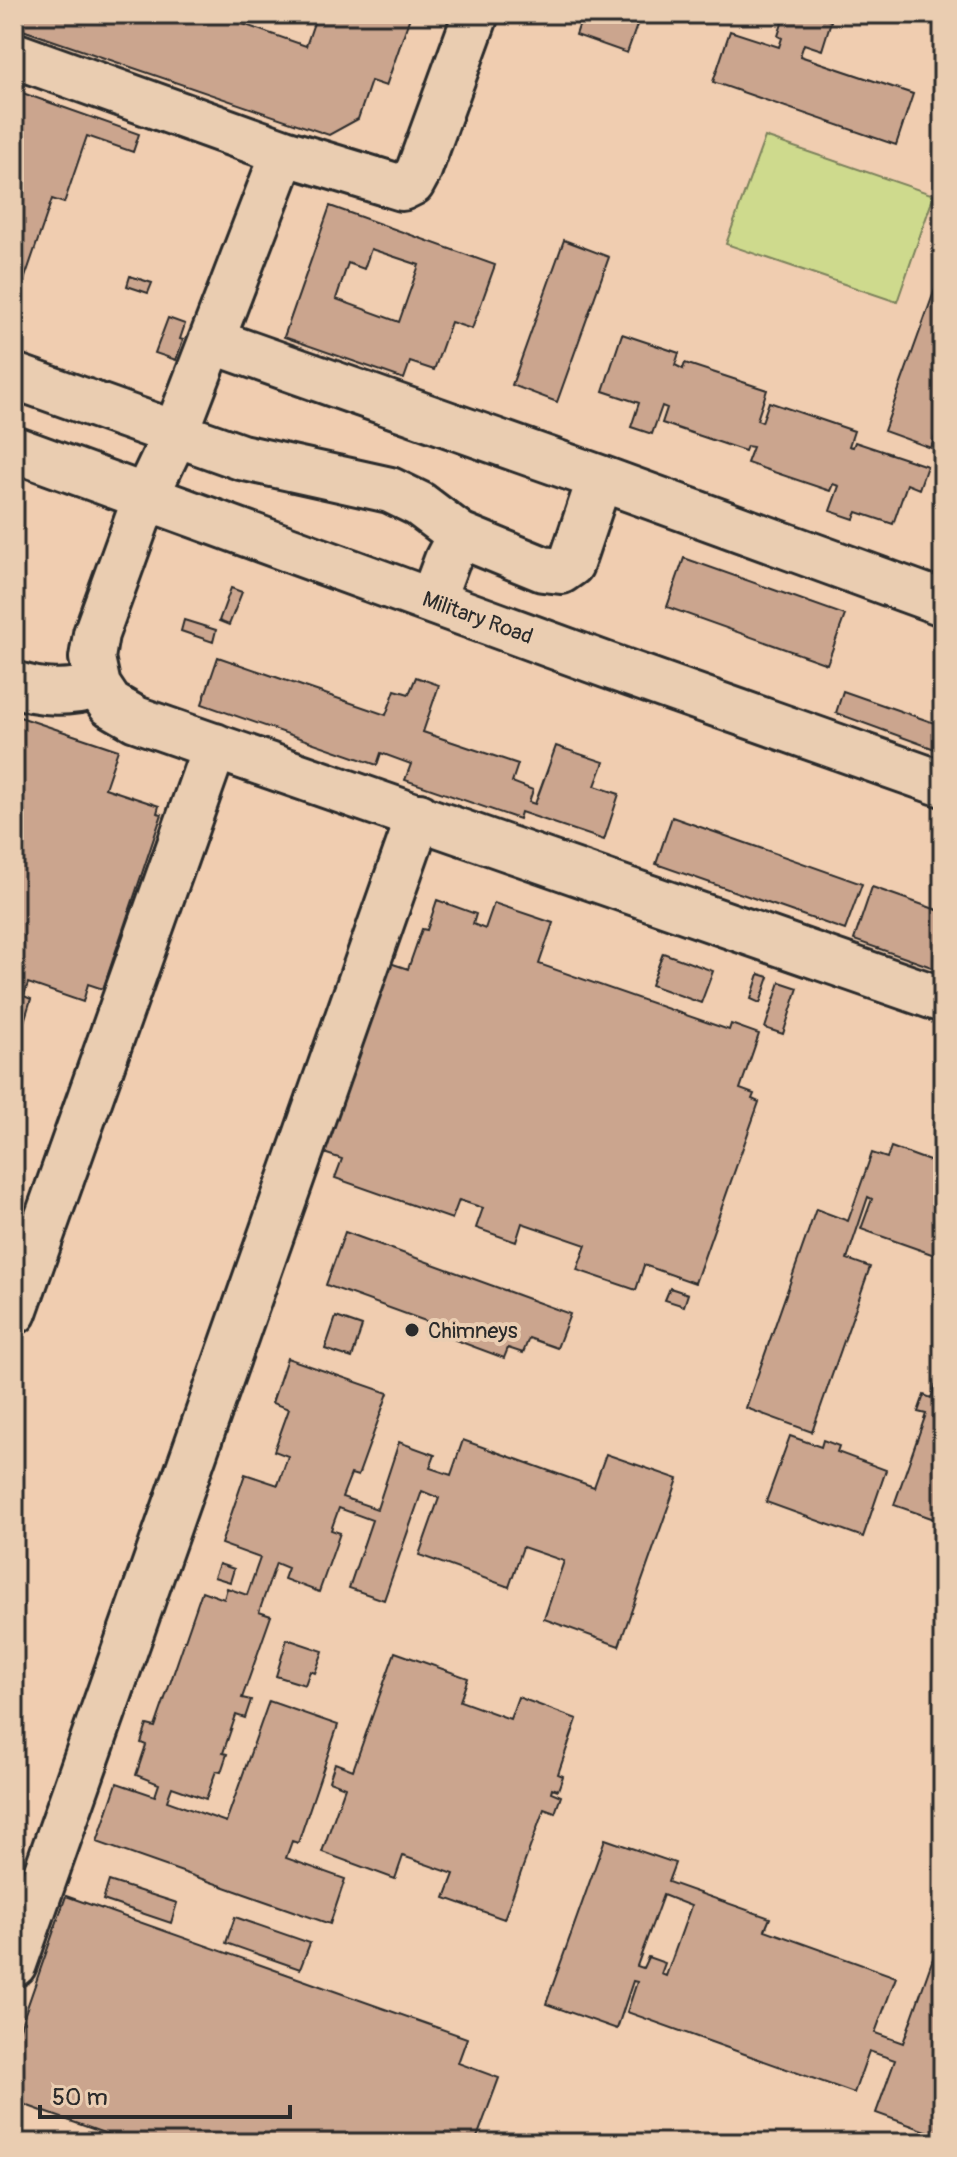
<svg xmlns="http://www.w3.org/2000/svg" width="957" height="2157" viewBox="0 0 957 2157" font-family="Pangolin,sans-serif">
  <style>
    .green { fill: #ceda8d; stroke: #7c825c; stroke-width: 2 }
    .building { fill: #cba58e; stroke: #2b2b2b; stroke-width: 2; fill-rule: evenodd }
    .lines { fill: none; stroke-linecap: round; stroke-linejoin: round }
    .minor-casing { stroke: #2b2b2b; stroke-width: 50 }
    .minor { stroke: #eacdb1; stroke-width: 44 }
    .poi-dot { fill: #2b2b2b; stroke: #eacdb1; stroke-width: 3 }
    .labels { text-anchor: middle; stroke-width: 8; stroke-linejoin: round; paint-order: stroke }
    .street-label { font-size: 22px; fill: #2b2b2b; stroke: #eacdb1 }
    .poi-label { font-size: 22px; fill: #2b2b2b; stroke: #eacdb1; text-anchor: start }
  </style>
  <rect width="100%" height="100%" fill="#f0cdb0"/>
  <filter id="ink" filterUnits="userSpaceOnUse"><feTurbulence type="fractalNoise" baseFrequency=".0125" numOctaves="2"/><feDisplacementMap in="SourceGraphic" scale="16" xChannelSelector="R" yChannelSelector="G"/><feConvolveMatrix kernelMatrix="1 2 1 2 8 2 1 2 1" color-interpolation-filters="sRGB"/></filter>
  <g filter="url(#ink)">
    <!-- green -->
    <path class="green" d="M765,137L934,195L897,302L726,244Z"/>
    <!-- building -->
    <path class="building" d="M14,14H214L306,46L317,14H411L386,86L371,81L358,119L329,135L14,27Z
      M583,14H641L627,53L576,35Z
      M785,14H811L831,21L822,50L804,44L800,56L913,94L896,145L713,82L730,31L779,47L782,38L778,36Z
      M14,90L139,134L133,152L87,136L64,203L52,199L19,295L14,294Z
      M330,206L495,265L472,329L451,322L434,370L410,362L404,379L284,337ZM371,249L419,265L399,322L336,299L348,263L364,269Z
      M564,240L609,257L557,402L512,385Z
      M943,267V413L931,448L884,431Z
      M130,276L152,283L148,293L127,286Z
      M168,318L185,324L180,339L183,340L176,360L155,353Z
      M622,334L679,353L675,365L683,369L685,363L767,390L757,420L762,422L769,402L854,431L849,446L853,447L855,442L927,466L919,489L907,484L893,524L857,512L854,519L830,511L839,486L833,484L830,491L747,463L753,447L747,446L745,451L662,423L667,408L662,406L652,434L631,427L639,403L603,391Z
      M684,558L845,615L827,664L667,607Z
      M231,588L242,592L229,625L219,621Z
      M184,620L216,630L213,642L181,631Z
      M218,657L386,715L395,690L409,694L416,677L439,685L423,732L518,764L512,782L533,790L529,802L535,804L556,746L604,762L595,786L619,794L604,840L521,812L519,819L405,780L411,764L381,753L377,765L202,704Z
      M843,691L943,726V752L836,713Z
      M14,715L118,750L105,788L159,806L157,813L162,814L103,989L88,984L83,1002L28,983L24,996L31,999L18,1041L14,1040Z
      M672,817L862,884L845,930L656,864Z
      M872,887L943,912V971L854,940Z
      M437,900L476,914L473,924L485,929L494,903L553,923L539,964L729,1030L731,1024L759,1034L740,1089L754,1094L752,1099L759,1102L695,1283L644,1265L636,1290L577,1270L586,1245L522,1223L516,1242L476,1228L483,1208L459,1200L452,1219L335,1178L342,1159L321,1152L387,962L408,969L422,929L427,930Z
      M663,953L713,971L701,1003L651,985Z
      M759,974L769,977L760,1003L751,999Z
      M780,982L798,988L783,1034L765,1028Z
      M891,1147L943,1166V1258L861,1229L872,1199L868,1197L847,1259L870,1267L812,1432L746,1408L816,1209L848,1221L872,1153L887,1158Z
      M345,1232L570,1314L557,1348L529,1338L523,1353L508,1348L504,1358L442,1335L445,1328L326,1285Z
      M670,1288L688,1294L684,1306L665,1300Z
      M336,1317L362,1326L352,1358L325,1349Z
      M287,1358L388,1393L358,1476L351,1474L342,1497L377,1509L399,1442L435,1455L430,1468L451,1475L463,1440L594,1487L606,1454L678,1479L619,1646L544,1619L564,1561L523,1547L509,1587L419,1555L439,1498L422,1491L384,1600L349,1588L372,1520L339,1508L331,1530L340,1533L319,1592L284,1579L288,1568L276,1563L259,1612L271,1616L242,1698L251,1700L245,1718L236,1715L223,1753L227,1754L221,1772L216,1771L206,1799L172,1787L167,1801L226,1822L269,1701L338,1725L298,1843L292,1841L286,1858L345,1879L330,1924L97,1842L117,1783L155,1796L159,1784L136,1775L146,1745L141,1743L147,1725L155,1727L202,1591L224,1599L227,1588L247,1595L260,1558L221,1544L245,1474L278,1485L288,1456L274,1451L289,1409L272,1403Z
      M943,1364V1522L894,1505L926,1414L918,1412L924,1395L931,1398Z
      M790,1436L821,1447L823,1440L839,1446L837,1452L886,1470L863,1537L766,1502Z
      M219,1564L234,1569L230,1582L214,1577Z
      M287,1639L323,1651L315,1673L310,1671L305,1685L276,1676Z
      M395,1652L468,1678L460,1701L510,1719L518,1697L577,1719L558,1774L563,1776L558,1790L552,1788L551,1792L561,1796L555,1813L544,1809L504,1919L445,1898L454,1874L403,1856L395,1879L322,1852L345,1787L329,1781L335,1763L353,1770Z
      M605,1839L675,1863L668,1882L770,1918L765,1930L896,1977L875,2033L903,2043L943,1930V2137L876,2113L895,2060L869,2051L854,2093L627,2012L637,1982L633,1981L617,2029L546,2004ZM663,1895L691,1906L666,1976L661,1974L665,1963L648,1957L643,1968L637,1966Z
      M109,1881L177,1903L171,1923L103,1900Z
      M66,1896L467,2038L458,2063L499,2078L475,2143H132L14,2101V2045Z
      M235,1917L310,1943L300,1969L226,1943Z"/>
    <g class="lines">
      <defs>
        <path id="minor" d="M14,55L284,152L402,188L412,183L419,170L476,14
          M284,152L175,435L146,496L96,634L92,658L98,686L110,704L136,719L943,1000
          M212,341L600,478L943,603
          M14,376L241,457L390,490L419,504L460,535L447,560L432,600
          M14,449L606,665L943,784
          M460,535L543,569L561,571L571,564L600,478
          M14,684C43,694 68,694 98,686
          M14,1312L215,746
          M14,1964L419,816"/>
      </defs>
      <!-- minor casing -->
      <use href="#minor" class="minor-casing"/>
      <!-- minor -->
      <use href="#minor" class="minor"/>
    </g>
  </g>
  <!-- markers -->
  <circle class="poi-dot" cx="412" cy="1330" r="8"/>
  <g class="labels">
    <!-- street labels -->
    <g class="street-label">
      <text transform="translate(478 617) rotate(20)" y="8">Military Road</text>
    </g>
    <!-- poi labels -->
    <g class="poi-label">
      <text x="428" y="1338">Chimneys</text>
    </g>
  </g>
  <!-- margin -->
  <rect width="957" height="2157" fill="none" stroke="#eacdb1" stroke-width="48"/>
  <rect x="24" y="24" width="909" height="2109" fill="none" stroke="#2b2b2b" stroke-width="3" filter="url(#ink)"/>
  <!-- scale -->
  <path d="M40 2105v12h250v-12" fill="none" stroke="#2b2b2b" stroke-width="4"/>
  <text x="52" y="2105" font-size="24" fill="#2b2b2b" stroke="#eacdb1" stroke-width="6" paint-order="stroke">50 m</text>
</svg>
